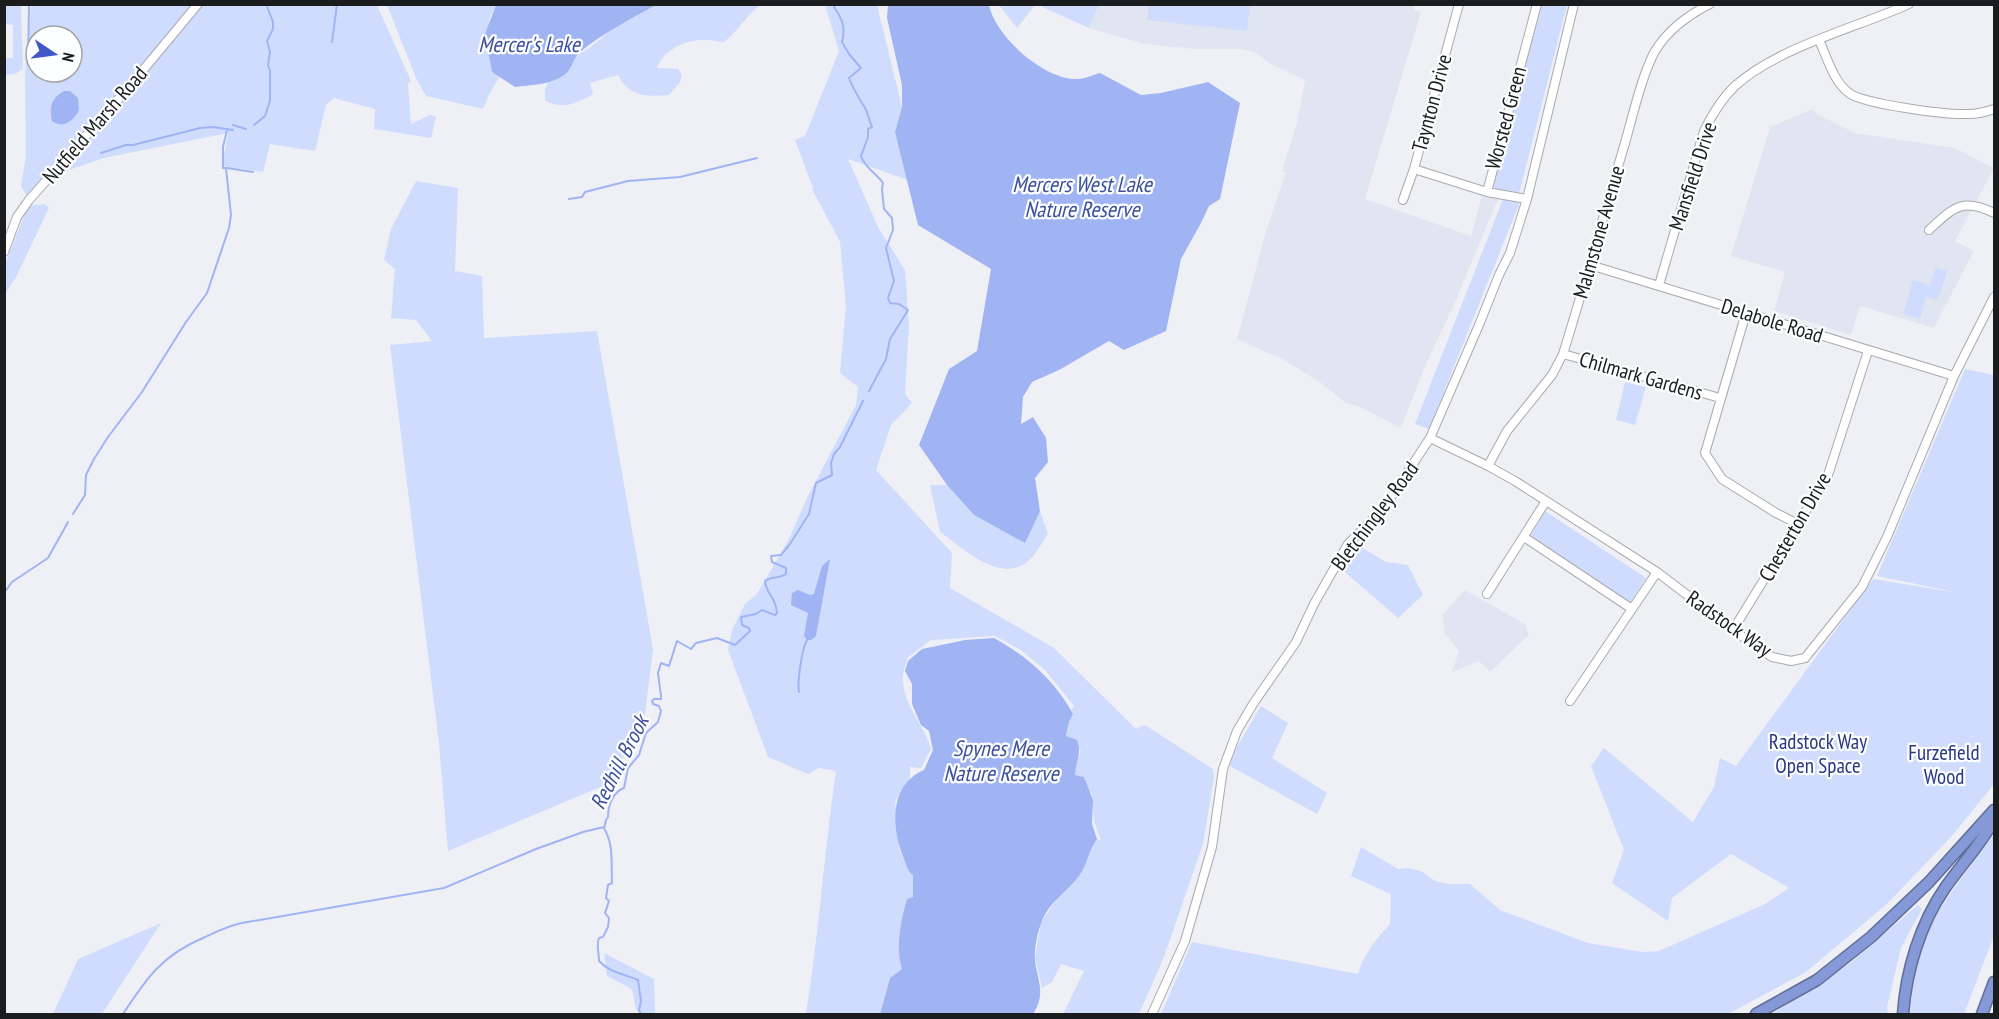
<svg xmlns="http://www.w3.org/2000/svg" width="1999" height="1019" viewBox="0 0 1999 1019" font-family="'PT Sans Narrow',sans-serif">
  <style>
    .built { fill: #e1e5f1 }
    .green { fill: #d0dcfd; fill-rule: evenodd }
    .water { fill: #a0b4f4 }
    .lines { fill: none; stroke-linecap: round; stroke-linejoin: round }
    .stream { stroke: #a0b4f4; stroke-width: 2 }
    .minor-casing { stroke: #a8aaae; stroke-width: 10 }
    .highway-casing { stroke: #606d97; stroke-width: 13 }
    .minor { stroke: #fff; stroke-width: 8 }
    .highway { stroke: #8599d8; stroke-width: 10 }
    .labels { text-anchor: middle; stroke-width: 4.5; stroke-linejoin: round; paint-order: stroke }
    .street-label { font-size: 21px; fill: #1b1c1d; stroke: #fdfeff }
    .park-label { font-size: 21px; fill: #293881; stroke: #fdfeff }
    .water-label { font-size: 22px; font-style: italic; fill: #3d509b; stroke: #fdfeff }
  </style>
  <rect width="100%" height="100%" fill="#eff0f5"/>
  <!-- built -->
  <path class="built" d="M1099,5H1415L1414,10L1421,12L1365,199L1471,236L1482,195L1498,199L1453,307L1425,366L1401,428L1360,407L1346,403L1320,382L1284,360L1237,339L1267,228L1286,172L1282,171L1297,123L1305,80L1271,64L1254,52L1242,49H1195L1145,44L1089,28Z
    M1813,109L1815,113L1855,133L1955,148L1994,168L1955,241L1974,251L1934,328L1860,306L1851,335L1774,311L1785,272L1731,256L1770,127Z
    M1465,590L1525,624L1529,635L1490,672L1479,661L1452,672L1459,651L1444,632L1443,614Z"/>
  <!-- green -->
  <path class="green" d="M5,4L21,5L23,69L15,74L5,75V58H13V25L5,24Z
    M1036,4H1099V5L1089,28Z
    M31,5H377L411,81L408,83L411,124L430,115L436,117L431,138L374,129L375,109L334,98L326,105L315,151L270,144L263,172L222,166L228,133L104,158L69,170L29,200L21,186L26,156L25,74ZM36,36H72V72H36Z
    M387,5H496L489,19L492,72L500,76L489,95L483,109L426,96L416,78Z
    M656,5H760C746,16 738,31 724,42C716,42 708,39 700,40C681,42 663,51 657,68L678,69L682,75L680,82L669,95C647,97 629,97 618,75L590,83L593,94C578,103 560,111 545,100V90L548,82C564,76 571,70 577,54C590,50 598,40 609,32C624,22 641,14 656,5Z
    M825,5H877L902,107L895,132L908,180L848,159L878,227L905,270L909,325L905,394L912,403L891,425L876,470L952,553L950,588L1054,648L1136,729L1145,725L1213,769L1214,777L1203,844L1164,957L1139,1014H1063L1084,971L1061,964L1052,982L1042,988L1035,958L1041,922L1060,895L1081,873L1092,845L1097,839L1101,841L1094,821L1092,792L1089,794L1084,777L1074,776L1076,765L1081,751L1066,737L1069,722L1073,714L1071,710L1074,706L1045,670L1021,650L995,636L931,640L907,658C906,665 902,674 903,682C905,707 924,725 931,749L921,768L910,767V779L895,802L900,852L913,875V898L902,970L890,978L880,1014H806C819,934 824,852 836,771L819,768L808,774L768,757L728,650L732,630L745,604L757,594L789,539L808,496L856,405L858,387L840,373L846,306L840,242L812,189L813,188L795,140L805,136L839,51Z
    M999,5H1035L1017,28Z
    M1149,5H1250L1247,31L1147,20Z
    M1541,5H1567L1519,194L1495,189L1493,185Z
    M416,181L458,188L455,271L482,276L484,338L597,331L653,649L645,714L610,783L448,851L439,744L390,345L432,341L416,320L391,318L395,269L384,260L391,229Z
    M1503,199L1520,202L1429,429L1415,424Z
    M45,204L49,208L16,277L5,294V264L27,209L34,205Z
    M1936,268L1947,271L1938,300L1926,297L1920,319L1903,314L1913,280L1930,285Z
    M1965,369L1994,375V784L1951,837L1887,904L1806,972L1728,1014H1161L1192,942L1358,974C1364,954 1376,939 1390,924L1391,894L1351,876L1361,847L1398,869L1410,868L1423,872L1435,881L1448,884H1470L1500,910L1588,943L1642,952L1659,951L1765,904L1789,888L1731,854L1672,898L1668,921L1612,883L1624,850L1591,766L1604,748L1693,822L1714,787L1720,758L1736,766L1873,579L1960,593L1877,576Z
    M1625,382L1646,387L1635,425L1616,420Z
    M930,485H947L974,515L1024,542L1040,511L1048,534C1042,542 1036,555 1028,561C1000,585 963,548 940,532Z
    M1545,511L1646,578L1630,603L1530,537Z
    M1359,546L1386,562L1408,565L1423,595L1398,618L1340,568Z
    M1261,706L1288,723L1272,758L1327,793L1317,814L1230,766L1235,750Z
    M1994,834V936L1964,1014H1910C1912,990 1915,965 1924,942C1940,902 1970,868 1994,834Z
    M1918,905L1922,909L1901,948L1887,1007L1888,1014H1772L1849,964Z
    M161,923L102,1014H53L78,959Z
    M604,953L654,979L655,1014H639L636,1009L632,989L607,976Z"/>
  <!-- water -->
  <path class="water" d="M496,5V4L656,5C631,19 603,33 580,52C572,59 573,71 561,77C547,85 530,85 515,87L492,72L485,34Z
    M888,5H989C995,36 1044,80 1077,79C1085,79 1093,75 1100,73L1141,95L1161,93L1208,82L1240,103L1220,199L1209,206L1201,223L1181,259L1166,331L1124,350L1109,341L1059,370L1032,382L1023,397L1021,424L1033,417L1046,438L1048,462L1035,478L1040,511L1025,543L974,515L947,485L919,445L949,369L977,351L991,269L918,225L895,132L902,107V85L887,18Z
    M64,91H70L78,98L79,110C74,121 63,129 52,121C49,108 51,98 64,91Z
    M830,559L816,636L811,640H807L804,636L808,613L791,605L792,593L798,590L810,595L814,594L822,566Z
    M994,638C1027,656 1055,681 1073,714L1069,722L1066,736L1077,740C1082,755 1076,760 1075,775L1084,777L1093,800L1092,824L1097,839C1089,849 1088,862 1081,873C1070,890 1047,903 1041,924C1037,933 1034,951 1035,961C1038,982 1046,994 1033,1014H880L890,978L902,969C895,948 901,920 907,899L913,897V875C907,870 907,866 904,859C891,828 889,785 924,770L933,750L929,731L921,725L912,704V684L905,671L908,661L922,649L965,640Z"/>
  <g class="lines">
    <!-- stream -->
    <path class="stream" d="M836,4L834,7C842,18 846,28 842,42L849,54L861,68L849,78C853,89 859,98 865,108C868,113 869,120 872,127L868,129V137L861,156C865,168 876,173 883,183L882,189L884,209L892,218L893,230L886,248L894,281L888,298L890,303L899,304L908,310L890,339L886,359L869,391
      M332,42L337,4
      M28,63L29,4
      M233,125L246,129
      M254,125L265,116L270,101V71L268,65L270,52L267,41L273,29V22L266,4
      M101,153L126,145H133L200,128L213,127L233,130
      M227,168L253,172
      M569,199L582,197L585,192L628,181L680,177L757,158
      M73,514L85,495L86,475L94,459L108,437L142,392L186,322L207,293L229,228L231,215L226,168H223V147L227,130
      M4,593L12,582L48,558L68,522
      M799,692C797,683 802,648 807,640
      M123,1014C146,979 162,955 203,938C216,932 227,926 242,923L444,888L536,849L583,832L604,827
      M641,1014L639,1010L641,1001L638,980C622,973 610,973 599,961C599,952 596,946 599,938L603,937L608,927L609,918L605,913L609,901L606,898L608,885L612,883C611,863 614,845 604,828L606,820L608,817C608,805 613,792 624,788L628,768L639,755L646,733L658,722L661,711L659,706L653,704L652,701L654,699H661V696L658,673L661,663L669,666L677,641L691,649L696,643L717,638L735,645L750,631L749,628L742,625L741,617L756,614L762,610L775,615L777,613C776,596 766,595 765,581C771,576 779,579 786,574V568L772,562L771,556L781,555L790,544L809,514L816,483L832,475L831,463L834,454L840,447L863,401"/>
    <defs>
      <path id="minor" d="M1819,40C1827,57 1833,81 1849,93C1863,104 1947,115 1967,114C1977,114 1986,112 1994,109
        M1414,169L1487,192
        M1527,199L1487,192L1537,4
        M1403,200L1414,169L1459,4
        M1929,230C1953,208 1962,197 1994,213
        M4,252L17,217L29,200L129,87L198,4
        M1590,265L1954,376
        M1659,285L1704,131C1712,115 1721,99 1735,86C1778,47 1856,28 1909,4
        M1746,313L1705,453L1722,479L1776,513L1798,524
        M1563,354L1720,398
        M1430,438L1488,466L1515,481L1657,572L1733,630L1772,657L1791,661L1805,658L1862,587L1887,537L1954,376L1994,297
        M1488,466L1507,431L1552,375L1563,354C1585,284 1604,213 1625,143C1633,115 1642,75 1655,51C1668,30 1688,15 1710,4
        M1524,537L1632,609
        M1487,594L1546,501
        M1733,630L1828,475L1868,351
        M1570,701L1657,572
        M1152,1014L1185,941L1212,847L1223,769L1237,731L1253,704L1296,642L1314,604L1348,544L1384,508L1430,438L1479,325L1499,275L1510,253L1527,199L1574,4"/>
      <path id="highway" d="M1756,1014L1817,980L1871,937L1929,882L1994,810
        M1903,1014C1906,971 1920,924 1945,888C1961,865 1981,844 1994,820
        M1982,1014L1994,982"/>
    </defs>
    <!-- minor casing -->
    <use href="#minor" class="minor-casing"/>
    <!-- highway casing -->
    <use href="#highway" class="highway-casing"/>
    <!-- minor -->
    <use href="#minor" class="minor"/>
    <!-- highway -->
    <use href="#highway" class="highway"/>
  </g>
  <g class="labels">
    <!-- street labels -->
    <g class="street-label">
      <text transform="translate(1432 103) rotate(-75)" y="7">Taynton Drive</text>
      <text transform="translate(1506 118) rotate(-75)" y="7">Worsted Green</text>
      <text transform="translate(95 125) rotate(-49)" y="7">Nutfield Marsh Road</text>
      <text transform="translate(1693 176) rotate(-72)" y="7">Mansfield Drive</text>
      <text transform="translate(1599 232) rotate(-74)" y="7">Malmstone Avenue</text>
      <text transform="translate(1772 321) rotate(17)" y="7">Delabole Road</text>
      <text transform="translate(1641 376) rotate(16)" y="7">Chilmark Gardens</text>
      <text transform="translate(1375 516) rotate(-53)" y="7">Bletchingley Road</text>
      <text transform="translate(1795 527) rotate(-60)" y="7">Chesterton Drive</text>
      <text transform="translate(1729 624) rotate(35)" y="7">Radstock Way</text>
    </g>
    <!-- park labels -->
    <g class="park-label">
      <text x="1818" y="749">Radstock Way<tspan x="1818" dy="24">Open Space</tspan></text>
      <text x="1944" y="760">Furzefield<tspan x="1944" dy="24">Wood</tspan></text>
    </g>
    <!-- water labels -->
    <g class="water-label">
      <text x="529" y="52">Mercer's Lake</text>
      <text x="1082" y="192">Mercers West Lake<tspan x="1082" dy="25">Nature Reserve</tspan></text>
      <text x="1001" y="756">Spynes Mere<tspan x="1001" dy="25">Nature Reserve</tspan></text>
      <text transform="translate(619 762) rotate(-63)" y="8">Redhill Brook</text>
    </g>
  </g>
  <!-- border -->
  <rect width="1999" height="1019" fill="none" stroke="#1b1c1d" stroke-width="12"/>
  <!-- north arrow -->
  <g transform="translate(54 54) rotate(103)"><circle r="28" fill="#fdfeff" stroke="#a3a4a5" stroke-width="1.5"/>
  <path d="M0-4.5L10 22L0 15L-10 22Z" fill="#4056c9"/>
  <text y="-9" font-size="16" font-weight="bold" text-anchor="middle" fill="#1b1c1d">N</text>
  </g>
</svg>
